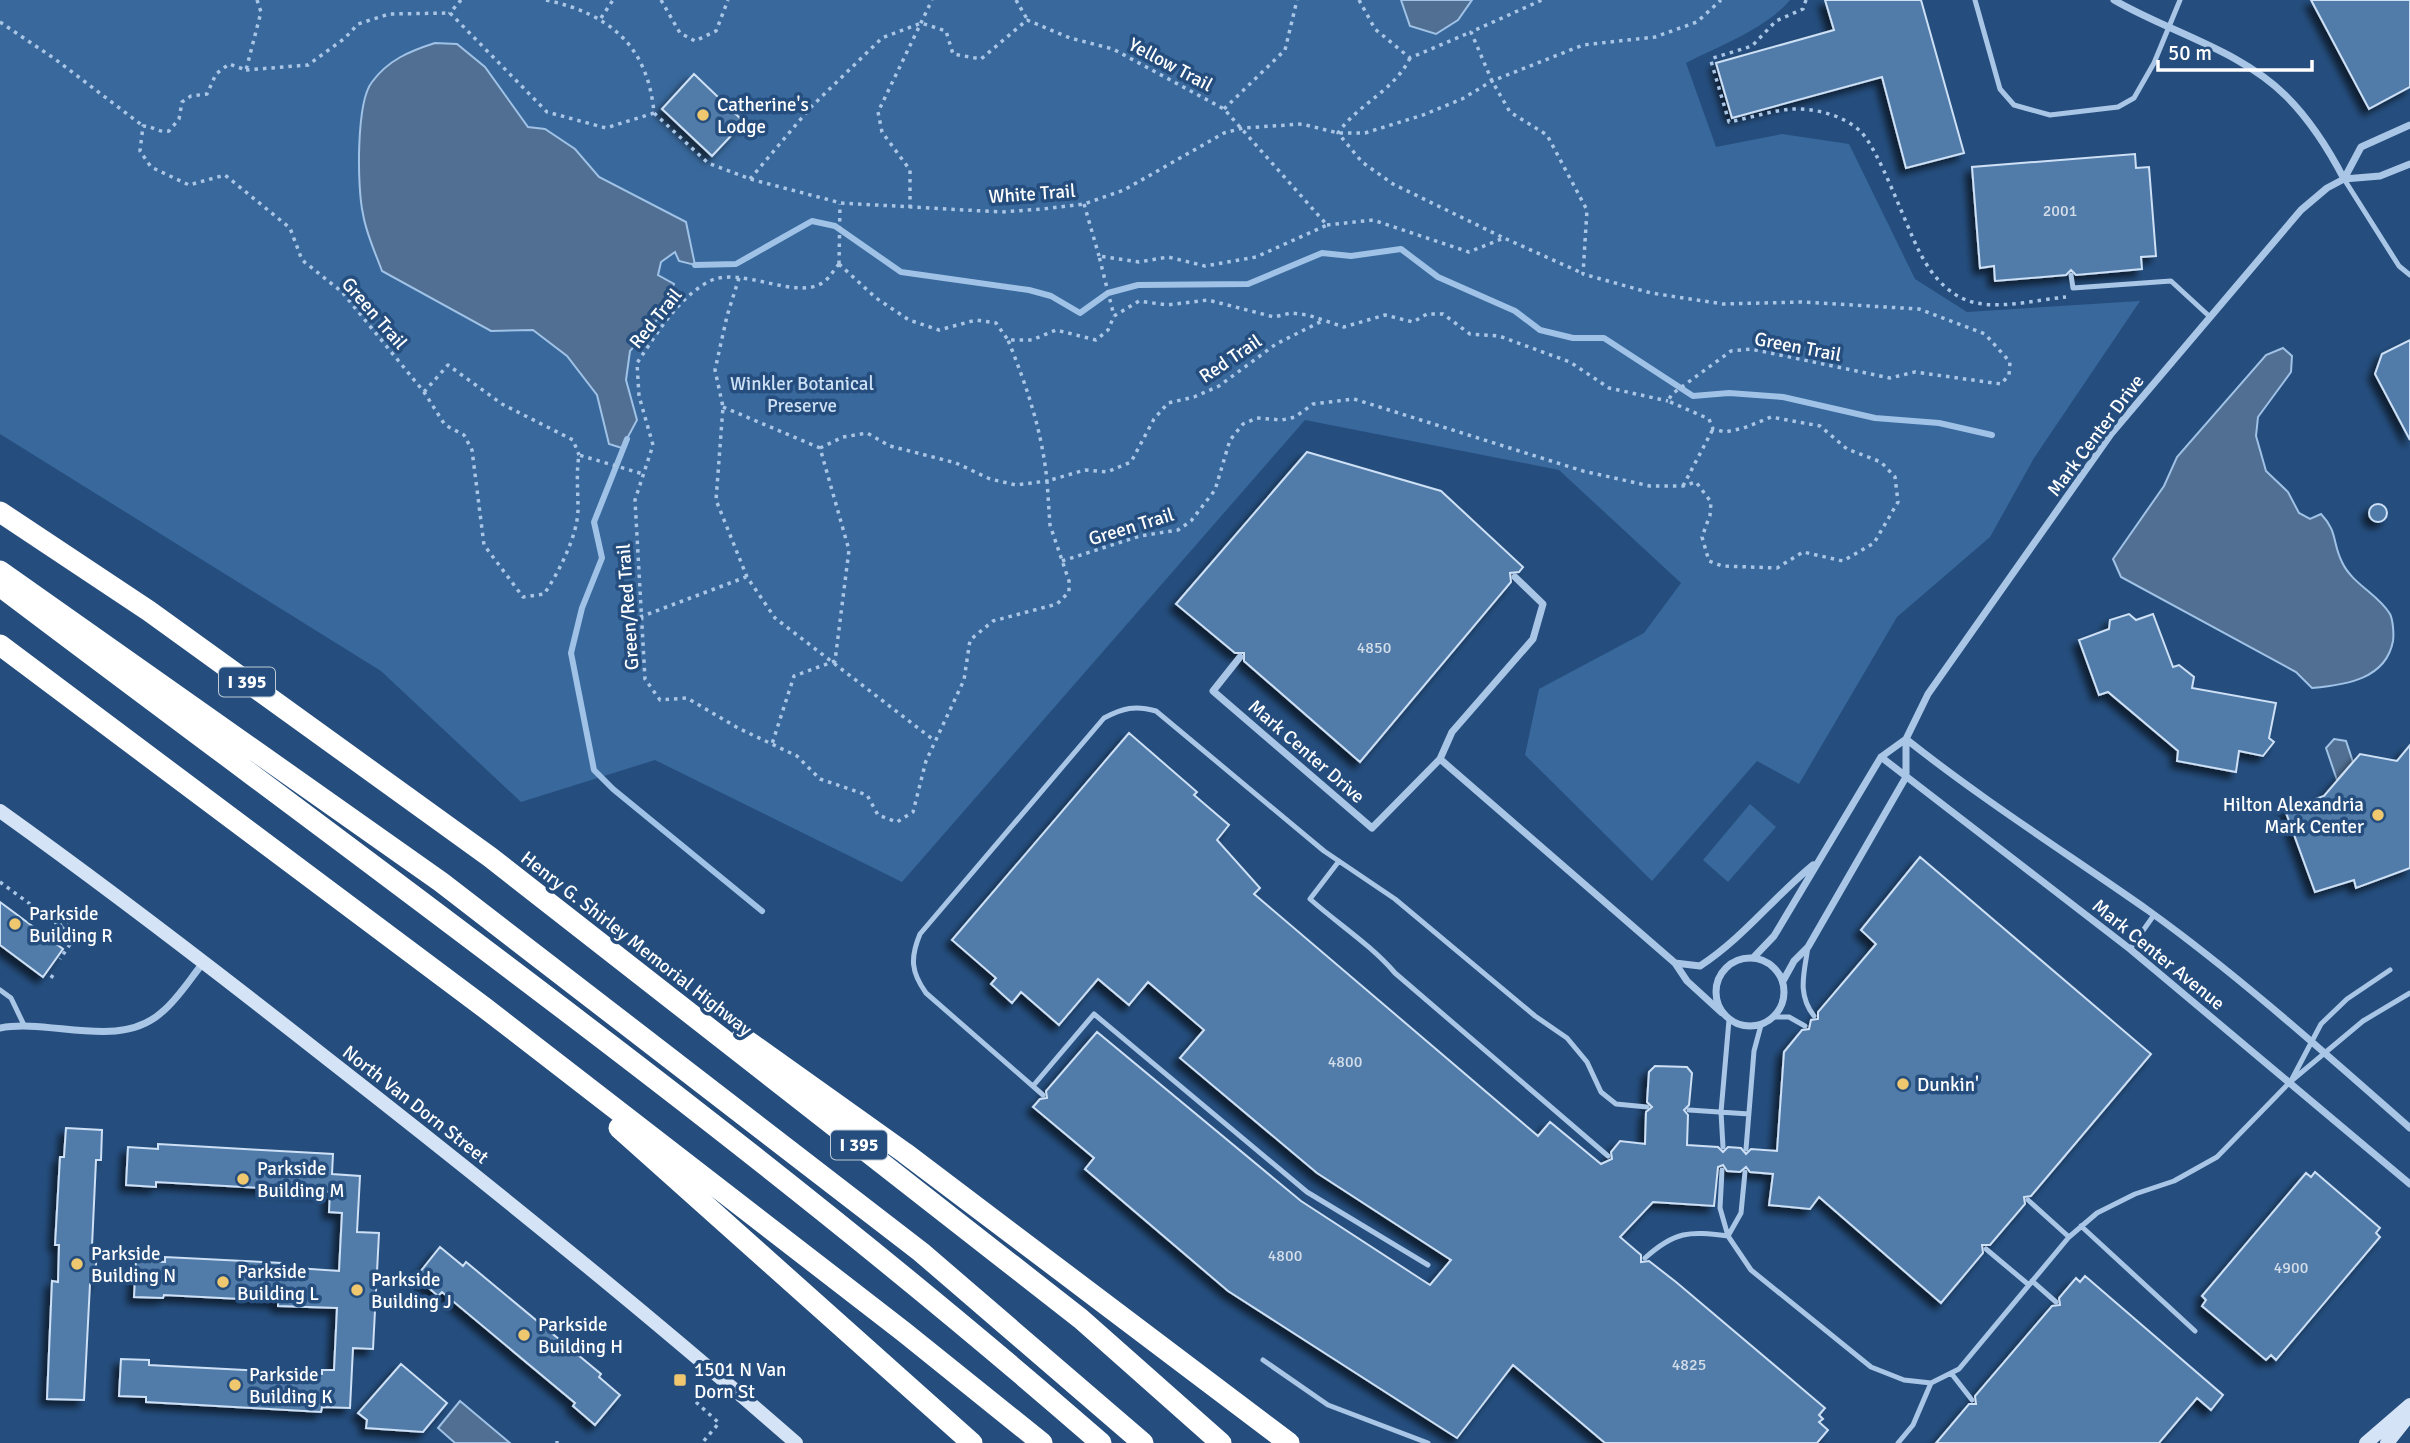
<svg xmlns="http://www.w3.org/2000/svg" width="2410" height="1443" viewBox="0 0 2410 1443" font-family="Signika,sans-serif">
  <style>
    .green { fill: #38689c }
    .water { fill: #516f92; stroke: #9fc2e6; stroke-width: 2 }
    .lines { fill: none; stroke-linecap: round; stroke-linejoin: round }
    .stream { stroke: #9fc2e6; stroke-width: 6 }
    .building { fill: #517ba9; stroke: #cde0f5; stroke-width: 2; filter: url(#shadow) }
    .path { stroke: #aac6e6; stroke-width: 3.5; stroke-dasharray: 3.5 5; stroke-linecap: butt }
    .lane { stroke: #aac6e6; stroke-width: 5 }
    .street { stroke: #aac6e6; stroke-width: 7 }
    .secondary { stroke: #d4e3f5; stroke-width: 14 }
    .highway { stroke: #fff; stroke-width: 21 }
    .poi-dot { fill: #efc76f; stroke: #254e7e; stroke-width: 2.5 }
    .labels { text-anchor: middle; stroke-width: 7; stroke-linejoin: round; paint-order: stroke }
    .number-label { font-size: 16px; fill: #d4deea }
    .shield { fill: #254e7e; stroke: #becad8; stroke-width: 2 }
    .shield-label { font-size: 18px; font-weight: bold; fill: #fff }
    .street-label { font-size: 19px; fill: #fff; stroke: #254e7e }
    .poi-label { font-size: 19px; fill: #fff; stroke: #254e7e; text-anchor: start }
    .park-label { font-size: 19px; fill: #cde0f5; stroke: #254e7e }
  </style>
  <defs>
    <filter id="shadow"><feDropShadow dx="-6" dy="6" stdDeviation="3.5" flood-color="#0009"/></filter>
  </defs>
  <rect width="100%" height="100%" fill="#254e7e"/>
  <!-- green -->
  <path class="green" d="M0,0H1790C1766,29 1719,46 1686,63L1716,147L1782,134L1849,144L1915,279L1967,312L2140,301L2034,458L1990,537L1897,617L1799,784L1757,761L1652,881L1525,755L1539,689L1644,633L1681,583L1559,470L1305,420L902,882L655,760L521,802L381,671L0,434Z
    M1750,804L1776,827L1728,882L1703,860Z"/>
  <!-- water -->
  <path class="water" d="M1401,0H1472L1458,20L1436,34L1410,26Z
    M435,43L457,44L485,67L528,127L545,129L575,149L599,177L686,222L695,265L679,261L675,252L661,262L658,275L674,284L663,313L630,351L626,380L637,420L622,448L609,444L597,395L567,356L533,330L491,331L382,271C375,252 366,233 363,214C357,188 356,102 372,82C388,60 410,51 435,43Z
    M2283,348L2292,356L2291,372L2258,417L2256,436L2266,471L2288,492L2299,513L2310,519L2321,514C2338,532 2332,542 2342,562C2352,584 2378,594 2390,614C2393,620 2394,634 2393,641C2386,679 2346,685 2312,688L2296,672L2121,577L2113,559L2164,486L2177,457L2266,355Z
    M2334,739L2346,741L2353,762L2337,780L2326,748Z
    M460,1401L510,1443H455L438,1428Z"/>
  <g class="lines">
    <!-- stream -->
    <path class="stream" d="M695,265L736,264L812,221L835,226L901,272L1029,290L1051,296L1080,313L1108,293L1138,285L1248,284L1322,253L1351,256L1401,249L1438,277L1515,311L1540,330L1573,338H1604L1693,396L1729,393L1783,397L1875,418L1939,423L1992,435
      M627,439L594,522L602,558L582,608L571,653L594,770L613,789L762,911"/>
  </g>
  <!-- building -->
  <path class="building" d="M1825,0H1921L1964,153L1906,168L1882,77L1732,118L1716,63L1834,30Z
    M2311,0H2410V87L2369,109Z
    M694,74L744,122L712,156L662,109Z
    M2135,154L2136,168L2149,167L2156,256L2141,257L2142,269L2076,275L2071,270L2066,275L1995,281L1994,266L1980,268L1972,167Z
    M2410,340V440L2375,374L2382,354Z
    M1307,452L1441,491L1523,567L1519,572L1510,573L1511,582L1360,762L1244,661V653H1235L1176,604Z
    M2369 513a9 9 0 1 1 18 0a9 9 0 1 1-18 0Z
    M2129,614L2136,620L2153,614L2173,667L2179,665L2194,677L2192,688L2276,703L2269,738L2274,742L2263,756L2239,751L2236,772L2177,761L2178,751L2108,692L2099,695L2079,640L2109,629L2110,620Z
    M1129,733L1197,792L1194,795L1229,825L1217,840L1260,888L1254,894L1538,1136L1550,1122L1601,1164L1612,1159L1611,1152L1620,1141L1645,1144L1646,1112L1652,1107L1647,1102L1649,1072L1655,1066L1687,1067L1692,1073L1689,1105L1684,1110L1688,1115L1687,1145L1718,1147L1723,1152L1728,1147L1741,1148L1746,1154L1751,1149L1777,1151L1784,1052L1802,1030L1809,1029L1811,1020L1818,1019V1012L1876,944L1861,930L1920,857L2151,1054L2031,1196L2024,1197L2025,1204L1990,1245H1982L1983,1253L1941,1303L1819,1197L1810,1209L1769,1205L1773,1174L1750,1172L1746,1167L1740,1172L1727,1171L1723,1165L1718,1167L1714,1206L1653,1202L1620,1237L1641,1255V1262L1649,1261L1676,1282L1825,1408L1819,1415L1823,1419L1819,1422L1828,1430L1817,1443H1605L1513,1365L1457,1438L1228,1291L1085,1169L1094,1158L1033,1107L1040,1099L1047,1098L1046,1091L1097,1032L1301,1201L1430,1285L1451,1260L1317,1173L1180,1058L1204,1030L1148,982L1129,1005L1098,979L1059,1025L1021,992L1012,1003L991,984L996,978L952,940Z
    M2410,745V868L2356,888L2354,880L2315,892L2285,810L2324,796L2360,754L2397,761Z
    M0,902L63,949L43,977L0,945Z
    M66,1128L102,1130L101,1160H96L92,1246H97L95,1284H90L84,1400L47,1399L52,1281L58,1282L59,1245H55L60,1157H64Z
    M158,1144L333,1154L332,1174L360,1176L357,1232L379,1233L373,1349L353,1348L350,1408L322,1407L321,1412L146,1402V1397L119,1396L121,1359L149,1360V1365L322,1374V1370H334L337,1308L278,1306V1301L164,1295L163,1298L134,1297L136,1261L165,1262V1257L282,1263V1267L339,1271L342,1213L329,1212L330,1192L156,1182V1187L126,1185L128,1147L158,1149Z
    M2315,1172L2380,1228L2376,1233L2380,1237L2276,1360L2271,1355L2266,1360L2202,1306L2206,1300L2202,1296L2306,1173L2311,1177Z
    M440,1247L463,1266L466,1262L601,1374L599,1377L620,1395L595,1425L573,1406L575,1403L442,1292L438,1296L416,1277Z
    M2085,1276L2223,1395L2211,1410L2197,1398L2159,1443H1936L1969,1404H1976L1975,1396L2052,1306L2060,1305L2059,1298L2076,1278L2080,1282Z
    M401,1364L447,1403L423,1432L366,1428L367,1420L358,1413Z"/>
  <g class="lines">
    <!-- path -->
    <path class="path" d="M257,0L261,12L246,70L229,64L216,74L207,94L191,96L182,102L179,119L169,131C158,133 153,126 143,126L140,151L151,167L189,185L225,175L290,228L302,260L342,292L424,392L445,425L464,435L472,450L484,545L523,597L544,594C558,574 578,535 578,509C578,490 576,474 579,455L643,474
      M461,0L450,13L547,112L606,128L654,113
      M546,0C610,14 648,46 654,113L708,163L750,179L841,203L1001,212L1043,209L1084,204L1124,190L1224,133L1243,128L1302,124L1338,133H1365L1423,115L1462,99L1492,81L1583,45L1655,37L1697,22L1721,0
      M661,0L680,33L695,41L716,31L728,0
      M1016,0L1027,19
      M1359,0L1375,29L1410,58L1471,32
      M1806,0L1803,9L1776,21L1752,46L1713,58L1711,61L1729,122C1749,118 1771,111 1791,109C1814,108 1844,115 1861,132C1879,150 1905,223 1919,251C1929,271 1944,291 1966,300C1995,311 2035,300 2066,297
      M601,18L613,0
      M0,22L55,59L143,126
      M1410,58C1394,91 1359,103 1338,133L1362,162L1393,184L1504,238
      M246,70L308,65L345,38L358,24L389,14L450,13
      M1224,109L1285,50L1297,0
      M750,179L811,107L882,38L921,23L946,31L953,54L981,59L1027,20L1070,38L1113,49L1224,109L1327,225L1256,257L1205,266L1168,257L1139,262L1099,256L1114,316
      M1084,204L1099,256
      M910,208V170L882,132L878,112L932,0
      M1327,225L1373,220L1469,252L1504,238L1582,273
      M839,264C834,270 830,277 825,281C798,303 740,264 708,282C677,299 656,335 637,363L639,396L653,445L635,500L645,679L660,700L687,698L738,728L797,756L820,779L867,795L878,815L897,822L913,812L926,761L964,680L970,640L993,621L1057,604L1069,592V581L1050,525L1047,481L1085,470L1107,472L1131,462L1154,419L1168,403L1194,397L1219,386L1276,344L1324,320
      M839,264L876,298L909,320L939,330L976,320L996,323L1008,340H1032L1056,330L1096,340L1108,330L1114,316
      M839,264L840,204
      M739,278L727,316L715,370L723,407L716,500L747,577L775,618L935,741
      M1114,316L1139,301L1167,305L1208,300L1274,317L1291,313L1308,315L1344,327L1385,315L1413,322L1427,314H1443L1470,334L1499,336L1570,362L1609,388L1668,401
      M424,392L448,365L502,404L573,440L579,455
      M723,407L820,448L849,550L835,661L794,676L772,744
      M820,448L843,437L867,433L890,446L956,463L990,479L1016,485L1047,481C1042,431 1027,387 1008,340
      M1683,486L1713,429
      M1062,561L1140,536L1178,530L1191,521L1215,490L1230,440L1243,424L1257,418L1282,420L1295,417L1313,404L1354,399L1583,471L1650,486H1683L1696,482L1711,502L1710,515L1702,537L1709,561L1722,566L1777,568L1803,552L1843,561L1874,543L1898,502L1895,477L1881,462L1847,449L1820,426L1771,417L1744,428L1725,432L1713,429L1709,419L1668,401L1672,394L1731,351L1751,349L1890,378L1915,372L2001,384L2009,375L2010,362L1985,334L1919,309L1801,302L1723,304L1651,293L1583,274L1587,210L1547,135L1510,112L1492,81L1471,32L1542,0
      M640,617L746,577
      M0,882L75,937L60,959
      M59,926L86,913
      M51,978L55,972
      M696,1402L719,1423L702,1443
      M557,1443V1441"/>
    <!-- lane -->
    <path class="lane" d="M1975,0L2000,89L2014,105L2050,115L2118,107L2134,98L2154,63L2180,0
      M2344,179L2399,266L2410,275
      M2071,275L2073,288L2171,281L2209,316
      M1339,861L1310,899C1338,924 1370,944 1395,973L1608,1156
      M1808,947C1804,974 1797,994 1814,1016
      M2130,949L2154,915
      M0,990L11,998L24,1025
      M1775,1017H1789L1805,1026
      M2292,1079L2321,1024L2347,999L2390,970
      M1033,1086L1094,1014L1307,1192L1428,1265
      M1043,1095L926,993C911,972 910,958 920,934L1104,718C1123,708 1135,705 1156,711L1324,851L1395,899L1535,1016L1567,1038L1587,1062L1601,1092L1616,1104L1647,1107
      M1689,1110L1749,1114
      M1723,1147L1721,1112L1729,1020
      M1746,1149L1754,1051L1761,1025
      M1722,1170L1720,1208L1728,1236L1751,1270L1871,1367L1904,1380L1931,1383L1959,1369L2069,1237L2097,1213L2135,1194L2174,1181L2217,1157L2290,1082L2363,1021L2410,993
      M2028,1200L2069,1237
      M2081,1226L2195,1331
      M1728,1236L1741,1213L1745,1172
      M1986,1249L2029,1285
      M1645,1258C1675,1231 1689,1231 1728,1236
      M2032,1281L2056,1302
      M1263,1360L1328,1405L1428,1443
      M1951,1373L1972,1400
      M1898,1443L1913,1425L1931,1383"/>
    <!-- street -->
    <path class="street" d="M2114,0C2169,32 2240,50 2286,96C2311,121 2328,148 2344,179
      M2344,179L2361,147L2410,125
      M1240,657L1213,691L1372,828L1440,759L1675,963L1687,981L1722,1013
      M1906,739C1984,801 2068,854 2149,911C2238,975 2327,1055 2410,1128
      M1881,757L2130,949L2410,1184
      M1440,759L1452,732L1533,639L1543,604L1515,577
      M1716 992a34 34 0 1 1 68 0a34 34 0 1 1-68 0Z
      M1753,958L1774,936L1881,757L1906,739
      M1675,963L1700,966C1743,938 1774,897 1813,865
      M1783,981L1794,961L1808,947L1906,777V739L1928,694L2111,434L2301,210L2327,188L2344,179L2380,176L2410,164
      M0,1028C51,1018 119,1051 162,1012C178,999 190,979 203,963"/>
    <!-- secondary -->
    <path class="secondary" d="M0,811C112,891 221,975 329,1060C488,1184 644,1310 796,1443
      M2366,1443L2410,1405
      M2387,1443L2410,1414"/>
    <!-- highway -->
    <path class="highway" d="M0,512L149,611L490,857L1081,1319L1221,1443
      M0,571L441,882L921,1252L1143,1443
      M4,589C373,868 752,1138 1101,1443
      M0,645L485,1008L904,1332L1042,1443
      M742,1037L905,1153L1289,1443
      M619,1128L972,1443"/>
  </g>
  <!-- markers -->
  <g class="poi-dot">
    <circle cx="703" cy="115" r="7"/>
    <circle cx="2378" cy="815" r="7"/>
    <circle cx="15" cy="924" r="7"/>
    <circle cx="1903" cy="1084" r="7"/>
    <circle cx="243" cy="1179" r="7"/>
    <circle cx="77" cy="1264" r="7"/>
    <circle cx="223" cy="1282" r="7"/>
    <circle cx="357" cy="1290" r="7"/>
    <circle cx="524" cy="1335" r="7"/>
    <rect x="673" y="1373" width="14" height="14" rx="3.5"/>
    <circle cx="235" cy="1385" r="7"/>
  </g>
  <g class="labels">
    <!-- number labels -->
    <g class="number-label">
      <text x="2060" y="216">2001</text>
      <text x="1374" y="653">4850</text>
      <text x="1345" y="1067">4800</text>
      <text x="1285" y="1261">4800</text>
      <text x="2291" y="1273">4900</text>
      <text x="1689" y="1370">4825</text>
    </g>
    <!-- shield labels -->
    <g class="shield">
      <rect x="219" y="667.5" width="56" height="29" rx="5"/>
      <rect x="831" y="1130.5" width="56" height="29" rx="5"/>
    </g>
    <g class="shield-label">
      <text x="247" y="688">I 395</text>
      <text x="859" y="1151">I 395</text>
    </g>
    <!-- street labels -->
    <g class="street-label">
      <text transform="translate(1171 64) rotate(28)" y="7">Yellow Trail</text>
      <text transform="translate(1032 193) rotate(-4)" y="7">White Trail</text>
      <text transform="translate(375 313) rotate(49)" y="7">Green Trail</text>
      <text transform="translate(655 318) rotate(-51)" y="7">Red Trail</text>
      <text transform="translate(1798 346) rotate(11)" y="7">Green Trail</text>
      <text transform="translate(1230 358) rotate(-34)" y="7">Red Trail</text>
      <text transform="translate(2095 435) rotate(-53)" y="7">Mark Center Drive</text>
      <text transform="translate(1131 526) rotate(-17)" y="7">Green Trail</text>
      <text transform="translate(627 607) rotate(-94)" y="7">Green/Red Trail</text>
      <text transform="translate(1307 751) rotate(41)" y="7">Mark Center Drive</text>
      <text transform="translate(637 943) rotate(38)" y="7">Henry G. Shirley Memorial Highway</text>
      <text transform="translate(2159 954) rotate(39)" y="7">Mark Center Avenue</text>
      <text transform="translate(416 1104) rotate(38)" y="7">North Van Dorn Street</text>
    </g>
    <!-- poi labels -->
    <g class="poi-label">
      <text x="717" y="111">Catherine's<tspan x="717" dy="22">Lodge</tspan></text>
      <text x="2364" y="811" text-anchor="end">Hilton Alexandria<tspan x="2364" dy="22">Mark Center</tspan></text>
      <text x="29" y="920">Parkside<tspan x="29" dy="22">Building R</tspan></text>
      <text x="1917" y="1091">Dunkin'</text>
      <text x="257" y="1175">Parkside<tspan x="257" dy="22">Building M</tspan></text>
      <text x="91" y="1260">Parkside<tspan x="91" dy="22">Building N</tspan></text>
      <text x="237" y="1278">Parkside<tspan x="237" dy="22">Building L</tspan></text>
      <text x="371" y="1286">Parkside<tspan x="371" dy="22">Building J</tspan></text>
      <text x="538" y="1331">Parkside<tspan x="538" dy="22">Building H</tspan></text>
      <text x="694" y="1376">1501 N Van<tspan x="694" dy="22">Dorn St</tspan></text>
      <text x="249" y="1381">Parkside<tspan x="249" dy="22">Building K</tspan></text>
    </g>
    <!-- park labels -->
    <g class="park-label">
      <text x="802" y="390">Winkler Botanical<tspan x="802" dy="22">Preserve</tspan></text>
    </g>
  </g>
  <!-- scale -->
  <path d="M2158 60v10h154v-10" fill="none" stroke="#ffffff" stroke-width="3.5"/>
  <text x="2168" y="60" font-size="21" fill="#ffffff" stroke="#254e7e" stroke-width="5" paint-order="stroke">50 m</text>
</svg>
